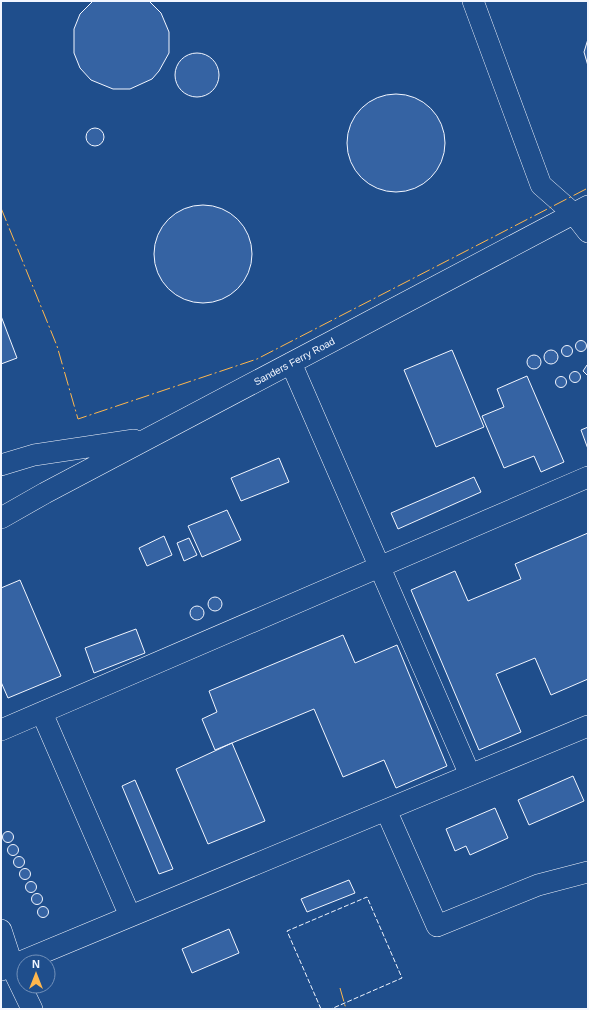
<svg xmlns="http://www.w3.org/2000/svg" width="589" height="1010" viewBox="0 0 589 1010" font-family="Helvetica,sans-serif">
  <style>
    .building { fill: #3563a3; stroke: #f2f6ff }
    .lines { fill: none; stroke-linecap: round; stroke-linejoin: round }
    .minor-casing { stroke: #f2f6ff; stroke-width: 22 }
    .minor { stroke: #1f4e8c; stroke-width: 21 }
    .fence { stroke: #f2f6ff; stroke-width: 1; stroke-dasharray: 5 2; stroke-linecap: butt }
    .power { stroke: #ffb74d; stroke-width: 1; stroke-dasharray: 14 3 2 3; stroke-linecap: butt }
    .labels { text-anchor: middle; stroke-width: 3; stroke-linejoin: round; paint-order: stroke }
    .street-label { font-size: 10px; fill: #f2f6ff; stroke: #1f4e8c }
  </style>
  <rect width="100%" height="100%" fill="#1f4e8c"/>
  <!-- building -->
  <path class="building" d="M93,1H149L161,13L169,32V53L159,71L152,79L130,89H113L91,80L80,68L74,53V29L80,14Z
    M588,39V66L584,52Z
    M175 75a22 22 0 1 1 44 0a22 22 0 1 1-44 0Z
    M347 143a49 49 0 1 1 98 0a49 49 0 1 1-98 0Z
    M86 137a9 9 0 1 1 18 0a9 9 0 1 1-18 0Z
    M154 254a49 49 0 1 1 98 0a49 49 0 1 1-98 0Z
    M1,316L17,358L1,364Z
    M575.5 346a5.5 5.5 0 1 1 11 0a5.5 5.5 0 1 1-11 0Z
    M561.5 351a5.5 5.5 0 1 1 11 0a5.5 5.5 0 1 1-11 0Z
    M452,350L484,427L436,447L404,370Z
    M544 357a7 7 0 1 1 14 0a7 7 0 1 1-14 0Z
    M527 362a7 7 0 1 1 14 0a7 7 0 1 1-14 0Z
    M587,365H588V376L583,371Z
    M569.5 377a5.5 5.5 0 1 1 11 0a5.5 5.5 0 1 1-11 0Z
    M527,376L564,462L541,472L534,456L504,468L482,416L504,407L497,389Z
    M555.5 382a5.5 5.5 0 1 1 11 0a5.5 5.5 0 1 1-11 0Z
    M588,427V449L581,430Z
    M279,458L289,482L241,501L231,478Z
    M474,477L481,492L398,529L391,513Z
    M227,510L241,540L202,557L188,526Z
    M588,533V679L551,695L535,658L496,674L521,732L479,750L411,590L455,571L468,601L521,579L515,564Z
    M164,536L172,555L147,566L139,548Z
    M189,538L197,555L184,561L177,543Z
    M20,580L61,676L8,698L1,682V588Z
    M208 604a7 7 0 1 1 14 0a7 7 0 1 1-14 0Z
    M190 613a7 7 0 1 1 14 0a7 7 0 1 1-14 0Z
    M136,629L145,653L94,673L85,648Z
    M343,635L355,663L397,645L447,766L396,788L384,760L343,777L314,709L215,750L202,719L217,712L209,691Z
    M232,743L265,821L208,844L176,769Z
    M573,776L584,801L529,825L518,800Z
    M135,780L173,869L159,874L122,786Z
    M495,808L508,838L470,855L466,846L455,851L446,829Z
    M2.5 837a5.5 5.5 0 1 1 11 0a5.5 5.5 0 1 1-11 0Z
    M7.5 850a5.5 5.5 0 1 1 11 0a5.5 5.5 0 1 1-11 0Z
    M13.5 862a5.5 5.5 0 1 1 11 0a5.5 5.5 0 1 1-11 0Z
    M19.5 874a5.5 5.5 0 1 1 11 0a5.5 5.5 0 1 1-11 0Z
    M349,880L355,893L307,912L301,899Z
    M25.5 887a5.5 5.5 0 1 1 11 0a5.5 5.5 0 1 1-11 0Z
    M31.5 899a5.5 5.5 0 1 1 11 0a5.5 5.5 0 1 1-11 0Z
    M37.5 912a5.5 5.5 0 1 1 11 0a5.5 5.5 0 1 1-11 0Z
    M229,929L239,953L192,973L182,949Z"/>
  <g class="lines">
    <defs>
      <path id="minor" d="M473,1L541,185L574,214L588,232
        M291,363L470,775
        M1,465L34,455L134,440
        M1,518L45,493L588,206
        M42,713L130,916
        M1,730L588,477
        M386,810L437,926L538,885L588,872
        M1,930L16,976L32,1009
        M1,970L588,726"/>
    </defs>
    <!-- minor casing -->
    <use href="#minor" class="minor-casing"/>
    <!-- minor -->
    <use href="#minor" class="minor"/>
    <!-- fence -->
    <path class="fence" d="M321,1009L287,931L367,897L402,978L331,1009"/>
    <!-- power -->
    <path class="power" d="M1,208L57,346L78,419L257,359L588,188
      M340,988L346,1009"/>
  </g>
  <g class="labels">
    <!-- street labels -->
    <g class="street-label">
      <text transform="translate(294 361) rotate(-28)" y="4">Sanders Ferry Road</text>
    </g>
  </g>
  <!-- border -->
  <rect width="589" height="1010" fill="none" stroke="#f2f6ff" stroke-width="4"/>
  <!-- north arrow -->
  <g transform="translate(36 974)"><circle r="19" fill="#1f4e8c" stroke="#7391ba"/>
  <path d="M0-3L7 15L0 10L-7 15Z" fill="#ffb74d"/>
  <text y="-6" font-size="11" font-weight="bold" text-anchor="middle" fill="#f2f6ff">N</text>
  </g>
</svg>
